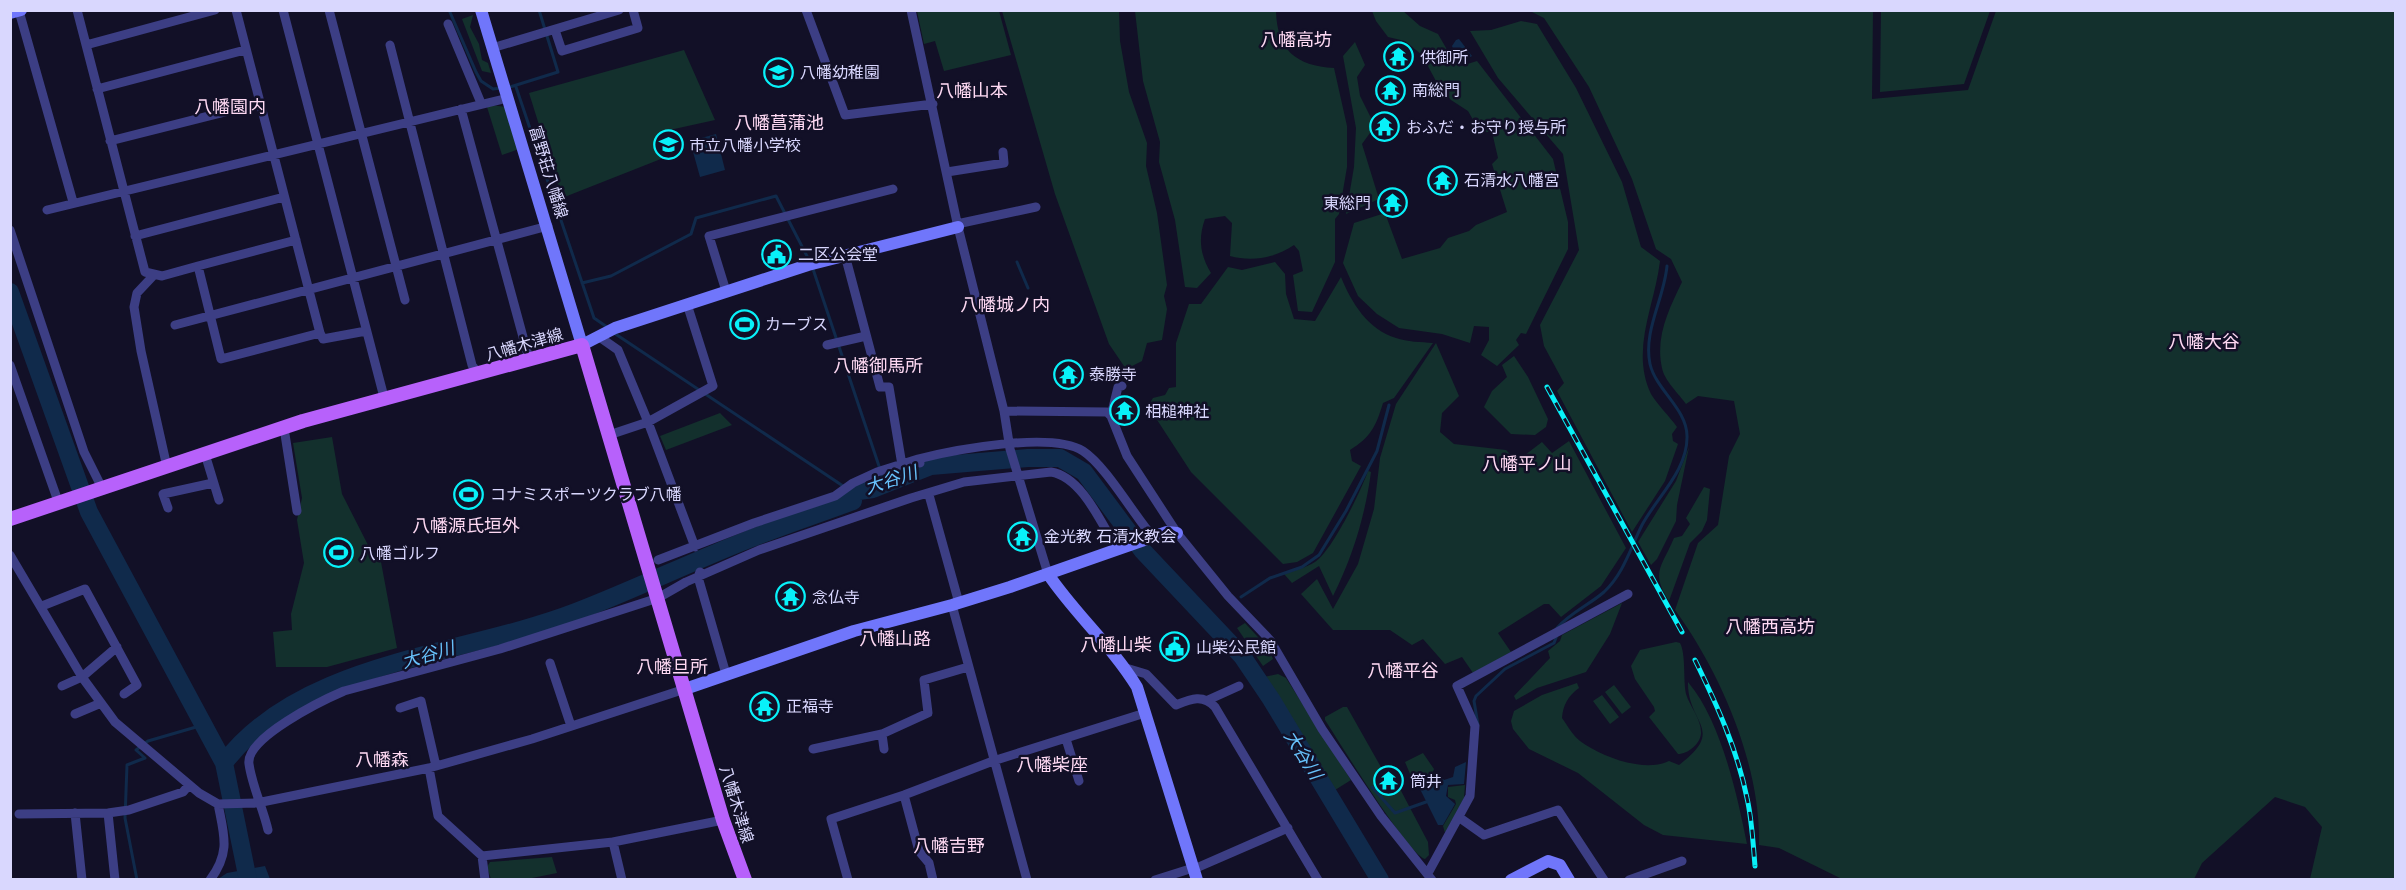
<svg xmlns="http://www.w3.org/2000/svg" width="2406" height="890" viewBox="0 0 2406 890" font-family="Montserrat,'Noto Sans JP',sans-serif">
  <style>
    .green { fill: #13302d }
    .water { fill: #102a4b }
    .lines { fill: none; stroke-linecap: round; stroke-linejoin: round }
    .stream { stroke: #102a4b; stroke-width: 3 }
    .river { stroke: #102a4b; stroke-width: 18 }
    .street { stroke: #3c3e84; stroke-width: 9 }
    .secondary { stroke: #7076fb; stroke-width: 12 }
    .primary { stroke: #b761fb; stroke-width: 14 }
    .rail-casing { stroke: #08f1f9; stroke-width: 5 }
    .rail { stroke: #121027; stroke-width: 3; stroke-dasharray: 9; stroke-linecap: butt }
    .labels { text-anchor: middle; stroke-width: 5; stroke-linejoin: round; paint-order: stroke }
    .poi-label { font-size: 16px; fill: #d9d7fe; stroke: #121027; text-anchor: start }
    .street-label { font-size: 16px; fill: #d9d7fe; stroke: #121027 }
    .neighbourhood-label { font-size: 18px; fill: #fed9f3; stroke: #121027 }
    .water-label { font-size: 18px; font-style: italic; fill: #67c1fb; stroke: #121027 }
  </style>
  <rect width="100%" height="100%" fill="#121027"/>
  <!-- green -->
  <path class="green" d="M917,11H999L1011,55L944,71L935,41L924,44Z
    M1002,11H1119L1120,41L1129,92L1147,143L1146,166L1157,213L1167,285L1164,296L1167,309L1162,340L1147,343L1142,361L1126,369L1109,344L1055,194Z
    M1135,11H1276C1277,50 1296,66 1334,68L1347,126V167L1339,214L1335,219V262L1312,312L1298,311L1293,275L1303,271L1299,251L1294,245C1275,258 1252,262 1230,256L1232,223L1225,216L1205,219C1198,238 1200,255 1211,273L1197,288L1185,287L1175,220L1159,162L1160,142L1143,81Z
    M1372,11H1403L1420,26L1438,34L1453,60L1461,66L1477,61L1553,159L1568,222V249L1526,334L1521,333L1516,340L1519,345L1497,366L1481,355L1489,340V327L1474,326L1470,343L1442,334L1399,328L1377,314L1358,296L1343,263L1354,223L1385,213L1402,259L1440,248L1448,238L1469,231L1476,225L1507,212L1492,164L1498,158L1492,132H1480L1468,111L1451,100L1437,83L1422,55L1405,41L1388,37L1376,21Z
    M1530,11H1873L1872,99L1968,90L1996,11H2395V879H2310L2322,827L2305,807L2275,797L2202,863L2194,879H1842L1779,848L1759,845C1761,766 1721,673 1675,610L1698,543L1718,525L1729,456L1740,434L1734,401L1698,396L1686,404C1679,394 1664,380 1662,368C1655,337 1669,309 1682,282L1671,259L1656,249L1632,179L1589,87L1544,18Z
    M1881,11H1990L1964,84L1880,92Z
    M473,15L470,27L479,44L482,60L488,63L491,73L482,71L462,19Z
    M1521,21L1537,24L1576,88L1622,182L1641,247L1660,261C1655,305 1630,350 1651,394C1656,403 1670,417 1677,427L1672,434L1673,441L1678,444L1665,481L1632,532L1557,391L1564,383L1544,346L1540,325L1579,250L1563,154L1498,78L1470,31L1491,30Z
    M1355,42L1365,65L1357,77L1360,96L1375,126L1362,144L1379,199L1346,214L1354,167L1356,128L1343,56Z
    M684,50L715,120L665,131L671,155L562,198L529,93Z
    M491,105L506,107L519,149L502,155L487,107Z
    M1275,262L1285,274L1286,294L1294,319L1315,321L1341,277C1351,302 1368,330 1396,338C1407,342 1421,342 1433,343L1394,398L1383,403C1376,426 1371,437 1350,450L1352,461L1361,466L1313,553L1297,562L1283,564L1191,472L1148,406L1153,398L1165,395L1169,388L1176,387V343L1189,304H1201L1228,267L1242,270Z
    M1436,343L1459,396L1442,413L1440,432L1454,444L1506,450L1517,461L1542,442L1552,453L1569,441L1626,548L1601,586L1561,617L1549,604H1544L1498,633L1511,652L1473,673L1462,657L1445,664L1423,639L1412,645L1390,630H1333L1301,594L1317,579L1333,609L1358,564L1374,509L1380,458L1396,404Z
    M1514,356L1528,377L1548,419L1546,427L1535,435L1511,434L1484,407L1492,391L1507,377L1502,365Z
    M720,413L732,425L666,450L660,436Z
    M332,437L342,494L368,545L381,562L397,648L327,667H276L273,632L292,630L291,614L304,563L297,520L302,498L293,443Z
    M1689,447L1677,505L1676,521L1657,559L1651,565L1638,542L1676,481Z
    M1368,471L1371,472C1365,516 1353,556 1333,596L1319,566L1292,583L1284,574C1294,570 1306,568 1315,562C1332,551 1361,491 1368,471Z
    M1704,487L1710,489L1707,520L1702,531L1690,543L1669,601C1650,572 1662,567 1674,538L1682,536L1690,524L1686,518Z
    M1622,603L1610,634L1586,672L1537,688L1516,700L1514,696L1550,658L1548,651L1560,641L1562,635Z
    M1245,623L1269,649L1273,659L1263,666L1237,628Z
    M1676,642L1680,643C1686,654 1683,679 1686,694C1690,707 1702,720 1701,734C1700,744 1688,754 1678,754L1649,717L1655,711L1654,707L1635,679L1631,666L1640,650Z
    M1278,674L1286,678L1351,780L1335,790L1264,677Z
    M1688,682C1721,721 1737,794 1747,844L1663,835L1644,825L1578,773L1529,749L1513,729L1511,721L1514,711L1542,695L1577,683L1579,688C1568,696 1563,705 1562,718C1567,725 1573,736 1580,741C1602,757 1644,773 1669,761L1679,765C1727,729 1687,724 1688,682Z
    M1614,685L1631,707L1622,714L1605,692Z
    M1602,695L1619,717L1610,724L1593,701Z
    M1343,707H1347L1386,776L1381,780L1386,790L1399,787L1428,842L1429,855L1425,859C1407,853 1340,743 1325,720V717Z
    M1423,753L1434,769L1432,774L1413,781L1405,762Z
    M1465,785L1464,798L1445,833L1443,826L1456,804L1455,800L1448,797V787Z
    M552,857L557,873L527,879H491L487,867L490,862Z"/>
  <!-- water -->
  <path class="water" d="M1459,39L1472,56L1462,62L1457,59L1452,46L1456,40Z
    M716,134L725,170L700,177L690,141Z
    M1466,762L1464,784L1448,785L1446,796L1455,804L1443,825H1438L1417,783L1437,773L1444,780L1453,777L1455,767Z
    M265,866L270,879H218L227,873Z"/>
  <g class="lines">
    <!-- stream -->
    <path class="stream" d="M449,10L476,72L481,81L493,89L501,88
      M516,87L594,318L607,327
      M507,88L558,72L539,10
      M1017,262L1028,288
      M812,266L885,484
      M582,283L611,276L691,234L696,218L776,196L809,260
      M614,333L852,492
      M1241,597L1270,578L1302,567L1319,555L1346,511L1377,451L1389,405
      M1557,628C1570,613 1589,605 1604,592C1624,573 1630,549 1642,525C1657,497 1688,470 1687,436C1687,409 1656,390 1650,364C1643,331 1664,299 1667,266
      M1478,725L1474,701L1476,696L1505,669L1554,643L1557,635
      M1372,787L1395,813L1426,802
      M137,880L125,818L127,765L145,758L136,750L148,741L203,725"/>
    <!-- river -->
    <path class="river" d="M10,292L89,512L224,763L248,880
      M224,763C301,661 462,656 576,612C633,590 689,563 747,540C782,526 818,514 853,501L852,492L873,489L931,466L1028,458H1060L1084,472L1142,550L1242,656L1271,699L1380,880"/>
    <!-- street -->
    <path class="street" d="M77,10L145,272L162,276L198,266L221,359L320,333L236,10
      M283,10L385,401
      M329,10L405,300
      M806,10L845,115L933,104
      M911,10L958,227L1004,411L1010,449L1048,574
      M19,11L73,202
      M448,24L481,103
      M555,30L562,51L638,28L633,10
      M86,45L215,10
      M390,45L472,365L478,374
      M492,48L619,10
      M97,89L245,50
      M461,109L529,359
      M110,141L260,103
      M947,172L1004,163L1003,152
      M47,210L508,98
      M957,224L1036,207
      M10,230L84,452L103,490
      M135,236L284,197
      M845,255L880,387H889L902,465
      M198,266L296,240
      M153,276L137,293L134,307L141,351L167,467
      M726,291L709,236L893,189
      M175,325L548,226
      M320,333L323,339L366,331
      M598,336L618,350L648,422L713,386L687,304
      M827,345L866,336
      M10,365L59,504
      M1004,411L1107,412L1111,416L1127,456L1177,533L1228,596L1270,640L1322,729L1381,816L1432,880
      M1111,416L1118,387L1122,386
      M284,428L297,511
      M609,435L648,422L695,547
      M205,454L219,500
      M918,459C953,450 1052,431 1083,451C1106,466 1133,514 1153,537
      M929,495L959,603
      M168,508L163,494L213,483
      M10,555L82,677L115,722L199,793L218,804L257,803L429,768L532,739L685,689
      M658,560L754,523L835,496L853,483L877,472L918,459L920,463
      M700,572L698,577L726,674
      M952,605L1027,880
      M42,606L85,589L137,685L124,694
      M550,663L571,726
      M1126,668L1146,674L1176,705C1191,699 1203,694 1215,707L1318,880
      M62,686L82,677L117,647
      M1208,700L1239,686
      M400,708L421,701L436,766
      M75,714L101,703
      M882,734L884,749
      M1066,739L1079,781
      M813,749L882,734L928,713L924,680L968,667
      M429,768L438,816L482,856L613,842L723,820
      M904,795L919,851L929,863L933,880
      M75,813L82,880
      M108,813L115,880
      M19,814L108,813L129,810L183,792L189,785
      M1460,818L1484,835L1558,810L1604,880
      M268,830C263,808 252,786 249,764C245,738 323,700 344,691L500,649L658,598L686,582L759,550L911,498L964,482L1051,472C1082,477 1101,523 1117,549
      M613,842L622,880
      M482,856L485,880
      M1194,869L1288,828
      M1428,873L1470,796L1475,726L1457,686L1628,594
      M210,880C231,852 224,835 218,804
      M848,880L831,819L904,795L993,761L1145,713
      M1155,880L1193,868
      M1629,880L1682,861"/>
    <!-- secondary -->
    <path class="secondary" d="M481,10L582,345L615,328L808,265L958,227
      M10,13L21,10
      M1048,574C1075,614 1112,646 1137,687L1197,880
      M685,689L854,631L952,605L1010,587L1167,532L1177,533
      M1511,880L1548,861L1560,865L1569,880"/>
    <!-- primary -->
    <path class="primary" d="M10,519L303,421L582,345L723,820L745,880"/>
    <defs>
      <path id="rail" d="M1547,387L1682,632
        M1695,660C1717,705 1737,749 1747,798C1752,820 1753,843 1755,866"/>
    </defs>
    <!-- rail casing -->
    <use href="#rail" class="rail-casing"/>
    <!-- rail -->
    <use href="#rail" class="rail"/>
  </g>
  <!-- icons -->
  <defs>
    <symbol id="temple-ring" viewBox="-11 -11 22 22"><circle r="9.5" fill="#121027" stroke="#08f1f9" stroke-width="1.5"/><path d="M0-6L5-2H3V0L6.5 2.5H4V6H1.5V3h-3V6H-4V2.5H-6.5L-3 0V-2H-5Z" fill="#08f1f9"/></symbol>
    <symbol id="school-ring" viewBox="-11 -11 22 22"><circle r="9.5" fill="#121027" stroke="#08f1f9" stroke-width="1.5"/><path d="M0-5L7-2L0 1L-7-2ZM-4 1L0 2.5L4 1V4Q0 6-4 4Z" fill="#08f1f9"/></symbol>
    <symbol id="civic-ring" viewBox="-11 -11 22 22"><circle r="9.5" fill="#121027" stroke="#08f1f9" stroke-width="1.5"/><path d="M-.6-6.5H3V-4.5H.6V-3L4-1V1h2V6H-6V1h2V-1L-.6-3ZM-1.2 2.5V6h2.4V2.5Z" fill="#08f1f9"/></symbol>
    <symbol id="stadium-ring" viewBox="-11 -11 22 22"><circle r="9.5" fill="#121027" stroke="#08f1f9" stroke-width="1.5"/><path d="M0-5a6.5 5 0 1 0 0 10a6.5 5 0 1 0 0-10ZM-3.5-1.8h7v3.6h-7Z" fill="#08f1f9"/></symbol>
  </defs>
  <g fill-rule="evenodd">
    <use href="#temple-ring" x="1382" y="40" width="33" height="33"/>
    <use href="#school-ring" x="762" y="56" width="33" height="33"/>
    <use href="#temple-ring" x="1374" y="74" width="33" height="33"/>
    <use href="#temple-ring" x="1368" y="110" width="33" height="33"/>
    <use href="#school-ring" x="652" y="128" width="33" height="33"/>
    <use href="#temple-ring" x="1426" y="164" width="33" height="33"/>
    <use href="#temple-ring" x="1376" y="186" width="33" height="33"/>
    <use href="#civic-ring" x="760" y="238" width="33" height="33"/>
    <use href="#stadium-ring" x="728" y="308" width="33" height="33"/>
    <use href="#temple-ring" x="1052" y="358" width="33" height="33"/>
    <use href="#temple-ring" x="1108" y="394" width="33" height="33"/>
    <use href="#stadium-ring" x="452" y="478" width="33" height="33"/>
    <use href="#temple-ring" x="1006" y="520" width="33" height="33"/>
    <use href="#stadium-ring" x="322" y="536" width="33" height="33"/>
    <use href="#temple-ring" x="774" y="580" width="33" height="33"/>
    <use href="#civic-ring" x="1158" y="630" width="33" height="33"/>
    <use href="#temple-ring" x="748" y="690" width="33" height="33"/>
    <use href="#temple-ring" x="1372" y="764" width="33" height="33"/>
  </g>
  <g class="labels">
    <!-- poi labels -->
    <g class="poi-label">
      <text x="1420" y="63">供御所</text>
      <text x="800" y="78">八幡幼稚園</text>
      <text x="1412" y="96">南総門</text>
      <text x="1406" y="133">おふだ・お守り授与所</text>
      <text x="689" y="151">市立八幡小学校</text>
      <text x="1464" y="186">石清水八幡宮</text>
      <text x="1371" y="209" text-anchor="end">東総門</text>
      <text x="798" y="260">二区公会堂</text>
      <text x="765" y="330">カーブス</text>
      <text x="1089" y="380">泰勝寺</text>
      <text x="1145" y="417">相槌神社</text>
      <text x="490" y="500">コナミスポーツクラブ八幡</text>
      <text x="1044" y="542">金光教 石清水教会</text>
      <text x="360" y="559">八幡ゴルフ</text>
      <text x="812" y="603">念仏寺</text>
      <text x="1196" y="653">山柴公民館</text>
      <text x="786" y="712">正福寺</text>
      <text x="1410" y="787">筒井</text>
    </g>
    <!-- street labels -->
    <g class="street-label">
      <text transform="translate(549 172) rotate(73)" y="6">富野荘八幡線</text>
      <text transform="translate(524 344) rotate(-16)" y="6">八幡木津線</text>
      <text transform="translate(737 804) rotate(73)" y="6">八幡木津線</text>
    </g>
    <!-- neighbourhood labels -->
    <g class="neighbourhood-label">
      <text x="1296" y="46">八幡高坊</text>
      <text x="972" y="97">八幡山本</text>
      <text x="230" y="113">八幡園内</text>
      <text x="779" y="129">八幡菖蒲池</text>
      <text x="1005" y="311">八幡城ノ内</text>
      <text x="2204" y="348">八幡大谷</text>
      <text x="878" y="372">八幡御馬所</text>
      <text x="1527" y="470">八幡平ノ山</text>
      <text x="466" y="532">八幡源氏垣外</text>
      <text x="1770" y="633">八幡西高坊</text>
      <text x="895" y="645">八幡山路</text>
      <text x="1116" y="651">八幡山柴</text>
      <text x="672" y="673">八幡旦所</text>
      <text x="1403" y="677">八幡平谷</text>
      <text x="382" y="766">八幡森</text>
      <text x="1052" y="771">八幡柴座</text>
      <text x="949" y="852">八幡吉野</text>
    </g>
    <!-- water labels -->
    <g class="water-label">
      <text transform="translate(891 480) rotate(-18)" y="6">大谷川</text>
      <text transform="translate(428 655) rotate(-16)" y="6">大谷川</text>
      <text transform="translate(1303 755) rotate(58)" y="6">大谷川</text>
    </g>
  </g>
  <!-- border -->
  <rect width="2406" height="890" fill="none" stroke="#d9d7fe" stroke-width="24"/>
</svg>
